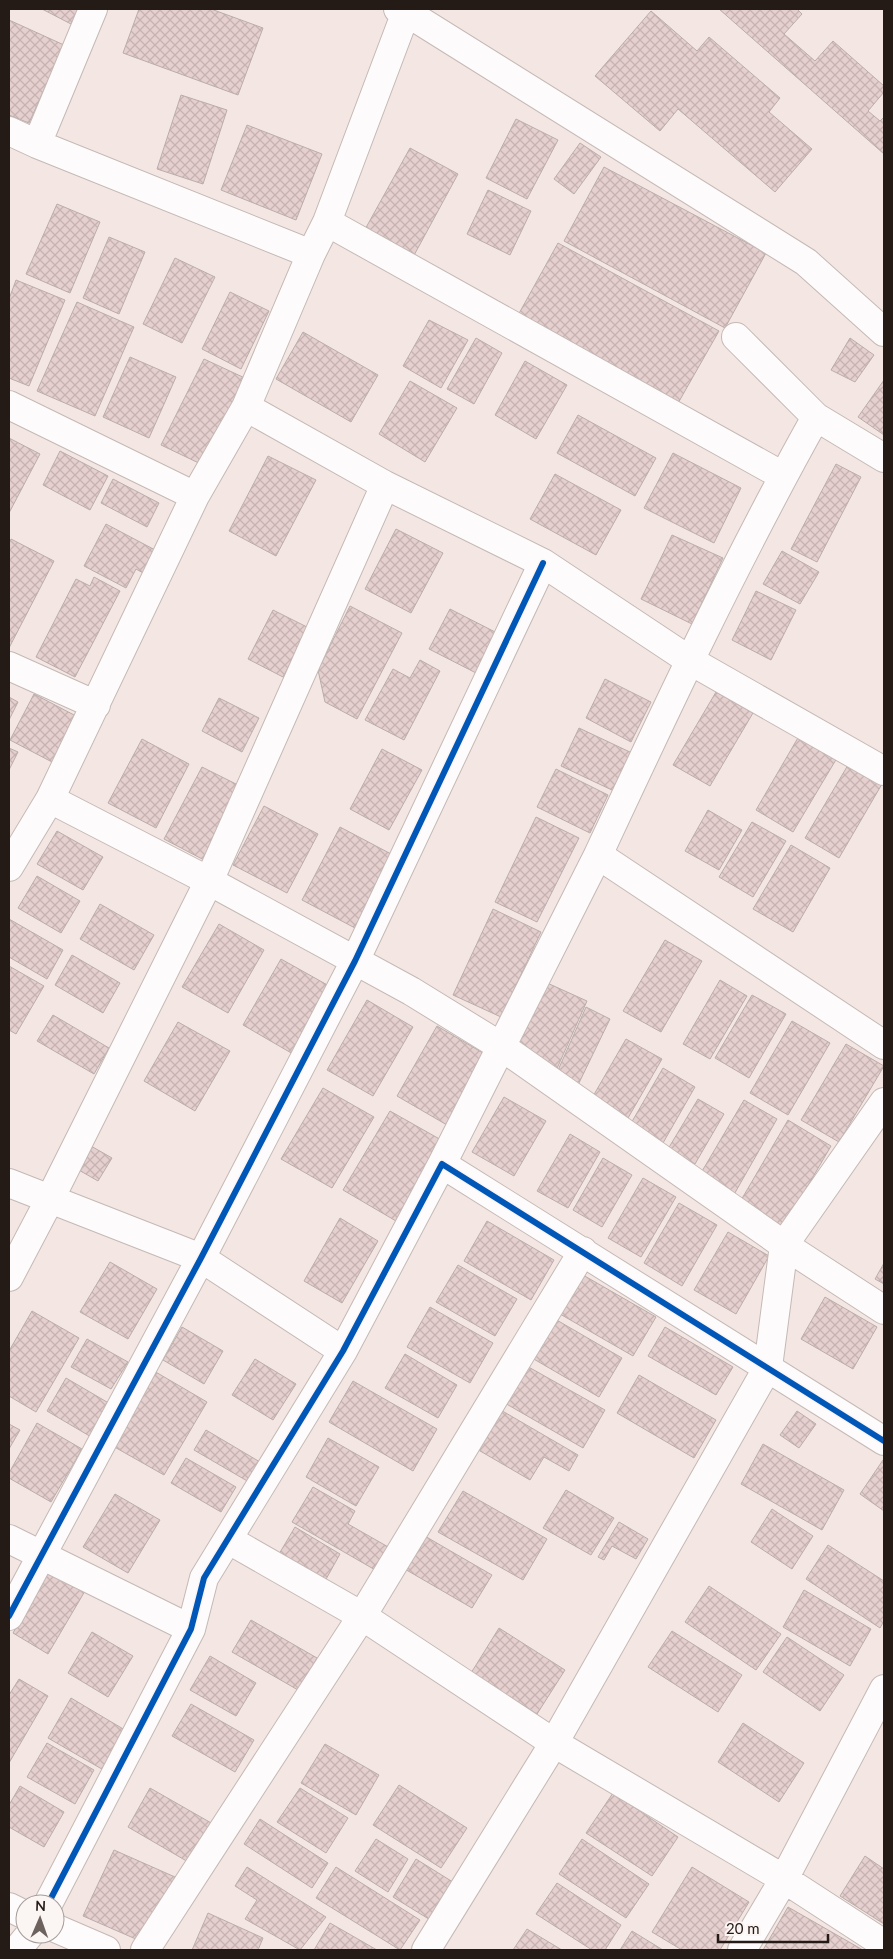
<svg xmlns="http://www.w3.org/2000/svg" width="893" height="1959" viewBox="0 0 893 1959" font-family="Lato,sans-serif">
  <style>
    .building { fill: url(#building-cross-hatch); stroke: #b9adab }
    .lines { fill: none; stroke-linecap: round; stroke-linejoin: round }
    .minor-casing { stroke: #c4b9b5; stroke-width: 30 }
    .minor { stroke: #fdfbfb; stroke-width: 28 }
    .cycleway-casing { stroke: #fbf5f3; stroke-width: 9 }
    .cycleway { stroke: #0057b8; stroke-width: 6 }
  </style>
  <defs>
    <pattern id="building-cross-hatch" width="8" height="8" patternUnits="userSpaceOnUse" patternTransform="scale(1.25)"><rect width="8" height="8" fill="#e6d0cf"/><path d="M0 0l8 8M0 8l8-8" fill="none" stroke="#c5b2b1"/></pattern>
  </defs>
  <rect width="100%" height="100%" fill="#f4e7e3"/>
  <!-- building -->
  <path class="building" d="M42,9H79L71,24Z
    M139,9H211L263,28L238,95L123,53Z
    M719,9H797L802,14L784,34L815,61L833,41L884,86V92L868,111L880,121L884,117V154Z
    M651,11L697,51L709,37L780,98L769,112L812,149L775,192L678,109L660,131L595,76Z
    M9,20L64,45L29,123L9,115Z
    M181,95L227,110L203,184L157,169Z
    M516,119L558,140L527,199L486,178Z
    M247,125L322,154L296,220L221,190Z
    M580,143L601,157L574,194L554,179Z
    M410,148L458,174L412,259L363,233Z
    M604,167L766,253L725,328L564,241Z
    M488,190L531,211L510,255L467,234Z
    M57,204L100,222L70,293L26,274Z
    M109,237L145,252L119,314L83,298Z
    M558,243L719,331L677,405L517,317Z
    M175,258L215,277L182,343L143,324Z
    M16,280L65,300L29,386L9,378V299Z
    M230,292L269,311L241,369L202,349Z
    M77,302L134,327L95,416L37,391Z
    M429,320L468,340L441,388L403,366Z
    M303,332L378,375L351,422L276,379Z
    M476,338L502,353L474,404L447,389Z
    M850,338L874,355L855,382L831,370Z
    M130,357L176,377L149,438L103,417Z
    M204,359L247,379L205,466L161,445Z
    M525,361L567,385L536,439L495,415Z
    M884,380V435L858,417Z
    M410,381L457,408L425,462L379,434Z
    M578,415L656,458L635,496L557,453Z
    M9,438L40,454L9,513Z
    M60,451L108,476L90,510L43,485Z
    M673,453L741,488L714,543L644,508Z
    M268,456L316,480L276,556L229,531Z
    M836,464L861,477L817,562L791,549Z
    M555,474L621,510L596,555L530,519Z
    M113,479L159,503L147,527L101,503Z
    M106,524L157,551L145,574L136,569L126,588L84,566Z
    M396,529L443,553L411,613L365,589Z
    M672,535L723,558L692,624L641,599Z
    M11,539L54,561L9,648V544Z
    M782,551L819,572L800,604L763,584Z
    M94,577L120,591L75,677L36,657L76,579L90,586Z
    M756,591L796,610L771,660L732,640Z
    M350,606L402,633L357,719L325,702L318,670Z
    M450,609L501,635L480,675L429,649Z
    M273,610L309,628L283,677L248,659Z
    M420,660L440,671L404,740L365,720L393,669L410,678Z
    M605,679L651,702L631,742L586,718Z
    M716,692L753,713L710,786L673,765Z
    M34,694L76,716L52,762L10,740Z
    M9,697L18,702L9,720Z
    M219,698L259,718L242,752L202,731Z
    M579,728L632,753L614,791L561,766Z
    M799,736L837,758L793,832L756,810Z
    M142,739L189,764L156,828L108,803Z
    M9,748L18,752L9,770Z
    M382,749L422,770L389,830L350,809Z
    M848,765L882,784L839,858L805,838Z
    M202,767L242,787L204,860L164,839Z
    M556,769L608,795L590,833L537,807Z
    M264,806L318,834L287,893L233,865Z
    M708,810L742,830L719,870L685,851Z
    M536,817L579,838L537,922L495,902Z
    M752,822L786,841L753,897L719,877Z
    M340,827L393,855L355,928L302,900Z
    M57,831L103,857L83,890L37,864Z
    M791,845L830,868L793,932L753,909Z
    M37,876L80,901L61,933L18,908Z
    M100,904L154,935L134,970L80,939Z
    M493,909L541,932L501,1017L453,995Z
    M9,919L63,950L47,979L9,957Z
    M219,924L264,950L228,1013L182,987Z
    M665,940L702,961L661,1032L623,1011Z
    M72,955L120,983L103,1013L55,985Z
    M281,959L331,987L293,1054L243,1025Z
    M9,966L44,986L16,1034L9,1030Z
    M720,980L747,996L710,1059L683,1044Z
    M545,982L587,1001L555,1073L513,1054Z
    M752,995L786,1014L749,1078L715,1058Z
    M367,1000L413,1027L373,1096L327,1070Z
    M586,1007L610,1019L577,1087L555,1077Z
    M53,1015L109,1048L94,1074L37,1041Z
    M792,1021L830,1043L788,1115L750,1093Z
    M178,1022L230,1051L195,1111L144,1081Z
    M437,1026L488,1056L447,1125L397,1096Z
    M626,1039L662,1059L628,1118L592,1098Z
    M846,1044L884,1066L839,1142L801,1120Z
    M663,1068L695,1087L663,1143L630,1125Z
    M323,1088L374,1117L332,1188L281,1159Z
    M504,1097L546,1121L514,1176L472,1152Z
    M698,1099L724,1114L695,1164L668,1149Z
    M744,1100L777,1119L732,1198L698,1178Z
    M390,1111L443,1141L396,1221L343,1190Z
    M788,1120L831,1146L781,1232L737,1207Z
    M570,1134L600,1152L568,1208L537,1191Z
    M91,1146L112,1158L98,1181L77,1169Z
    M603,1158L632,1175L602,1227L573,1210Z
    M643,1178L676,1197L641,1257L608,1238Z
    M679,1203L717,1225L682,1286L644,1263Z
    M340,1218L378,1241L342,1303L304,1281Z
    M487,1221L554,1260L531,1300L464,1261Z
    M728,1232L769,1256L736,1314L694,1290Z
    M110,1262L157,1289L128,1339L80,1312Z
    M884,1263V1284L875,1279Z
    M458,1265L517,1299L495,1336L436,1302Z
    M583,1275L656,1317L633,1356L560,1314Z
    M825,1297L877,1327L853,1369L801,1339Z
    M430,1307L493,1343L470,1383L407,1347Z
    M32,1311L79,1338L36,1412L9,1396V1351Z
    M555,1319L622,1358L599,1397L532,1358Z
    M182,1327L223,1351L204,1384L163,1360Z
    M665,1327L733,1367L716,1395L648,1356Z
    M87,1339L128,1362L111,1389L71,1367Z
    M405,1354L457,1385L438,1418L385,1388Z
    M255,1359L296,1384L273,1420L232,1395Z
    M525,1365L605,1410L583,1448L503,1402Z
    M154,1371L207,1402L164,1475L111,1445Z
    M639,1375L716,1420L694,1458L617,1413Z
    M66,1378L112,1405L93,1438L47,1411Z
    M353,1381L437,1429L413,1471L329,1422Z
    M499,1409L578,1455L569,1471L544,1457L530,1480L475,1448Z
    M797,1411L816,1424L799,1448L780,1435Z
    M37,1423L82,1449L51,1502L9,1478V1473Z
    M9,1424L20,1430L9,1449Z
    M206,1430L260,1462L249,1482L194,1450Z
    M328,1438L379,1467L356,1506L306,1477Z
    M763,1444L844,1490L822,1530L741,1484Z
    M186,1458L236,1487L221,1512L171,1483Z
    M883,1460L884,1461V1511L860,1494Z
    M313,1487L355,1511L348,1524L390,1548L377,1571L292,1522Z
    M566,1490L614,1518L591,1555L543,1528Z
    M463,1491L547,1539L523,1580L438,1532Z
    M115,1494L160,1520L128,1573L83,1547Z
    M772,1509L813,1536L792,1569L751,1542Z
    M619,1522L648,1539L636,1559L612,1546L604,1560L598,1557Z
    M295,1527L340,1554L325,1581L279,1554Z
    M423,1535L492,1575L472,1608L403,1568Z
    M828,1545L884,1581V1621L880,1628L806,1579Z
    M49,1570L85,1591L48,1654L13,1633Z
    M709,1586L781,1634L756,1670L685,1622Z
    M804,1590L871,1629L850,1666L783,1627Z
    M251,1620L317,1658L298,1690L232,1652Z
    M499,1628L565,1670L537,1714L471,1673Z
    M672,1631L742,1675L718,1712L648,1667Z
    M92,1632L133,1656L108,1697L68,1673Z
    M787,1637L844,1675L820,1711L763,1672Z
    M210,1656L256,1683L236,1716L190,1690Z
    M19,1679L48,1696L9,1763V1695Z
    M71,1698L130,1733L107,1772L48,1738Z
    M191,1704L254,1740L235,1772L172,1736Z
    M743,1723L804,1763L779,1802L718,1762Z
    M47,1743L94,1770L75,1804L27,1777Z
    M325,1744L379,1775L356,1815L301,1783Z
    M399,1785L467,1828L441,1868L373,1825Z
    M20,1786L64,1812L44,1847L9,1827V1805Z
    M150,1788L213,1824L190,1863L128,1827Z
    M300,1788L348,1818L326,1853L277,1822Z
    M613,1793L678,1837L652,1876L586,1833Z
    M260,1819L328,1863L312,1888L244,1844Z
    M376,1839L408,1859L388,1892L355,1871Z
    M582,1839L649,1884L626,1918L559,1874Z
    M114,1850L175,1877L145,1943L83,1916Z
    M865,1856L884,1869V1924L840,1896Z
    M416,1859L456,1884L432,1921L393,1897Z
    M247,1867L326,1917L300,1950L245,1919L257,1900L235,1886Z
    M336,1867L420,1920L400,1950L316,1898Z
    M692,1867L749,1902L720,1950H682L652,1932Z
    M557,1883L621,1925L605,1950H592L536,1914Z
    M788,1907L863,1950H763Z
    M208,1913L263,1938L258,1950H192Z
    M330,1923L377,1950H314Z
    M527,1929L562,1950H513Z
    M632,1931L663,1950H620Z"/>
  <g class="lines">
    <defs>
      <path id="minor" d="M406,12L806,262L884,332
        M9,131L37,144L311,254
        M37,144L93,9
        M327,222L783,476
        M736,337L816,417L884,458
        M9,405L195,496L246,407L385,485L543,563L689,660L884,771
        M246,407L311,254L327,222L406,12L398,9
        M816,417C736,560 667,707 598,855L884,1045
        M9,666L96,705
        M50,799L209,881L411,991L502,1047L784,1245L884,1310
        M9,867L50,799L195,496
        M442,1164L598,855
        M9,1183L50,1199L209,881L385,485
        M9,1277L50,1199L201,1258L343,1351
        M9,1539L191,1629
        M229,1540L362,1616L554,1743L784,1879L884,1944
        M9,1616L201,1258L355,961L543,563
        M48,1904L191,1629L204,1578L343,1351L442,1164L884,1441
        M9,1907L25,1915
        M55,1928L106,1950
        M17,1950L30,1934
        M145,1950L362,1616L583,1251
        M426,1950L554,1743L768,1367L784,1245L884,1102
        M742,1950L784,1879L884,1689"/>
    </defs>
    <!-- minor casing -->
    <use href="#minor" class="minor-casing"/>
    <!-- minor -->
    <use href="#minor" class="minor"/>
    <defs>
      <path id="cycleway" d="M9,1616L201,1258L355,961L543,563
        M48,1904L191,1629L204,1578L343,1351L442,1164L884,1441"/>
    </defs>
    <!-- cycleway casing -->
    <use href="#cycleway" class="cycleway-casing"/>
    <!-- cycleway -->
    <use href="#cycleway" class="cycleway"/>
  </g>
  <!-- border -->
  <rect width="893" height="1959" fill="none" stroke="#241a16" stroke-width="20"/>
  <!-- north arrow -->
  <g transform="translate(40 1919) rotate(2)"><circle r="24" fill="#fbf5f3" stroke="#a59d9b"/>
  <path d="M0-4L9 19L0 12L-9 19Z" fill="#6d625e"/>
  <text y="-8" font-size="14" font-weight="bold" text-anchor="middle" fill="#241a16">N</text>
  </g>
  <!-- scale -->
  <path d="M718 1934v8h110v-8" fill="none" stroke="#241a16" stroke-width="2.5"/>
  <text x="726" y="1934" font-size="15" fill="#241a16" stroke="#fbf5f3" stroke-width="4" paint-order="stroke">20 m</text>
</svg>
